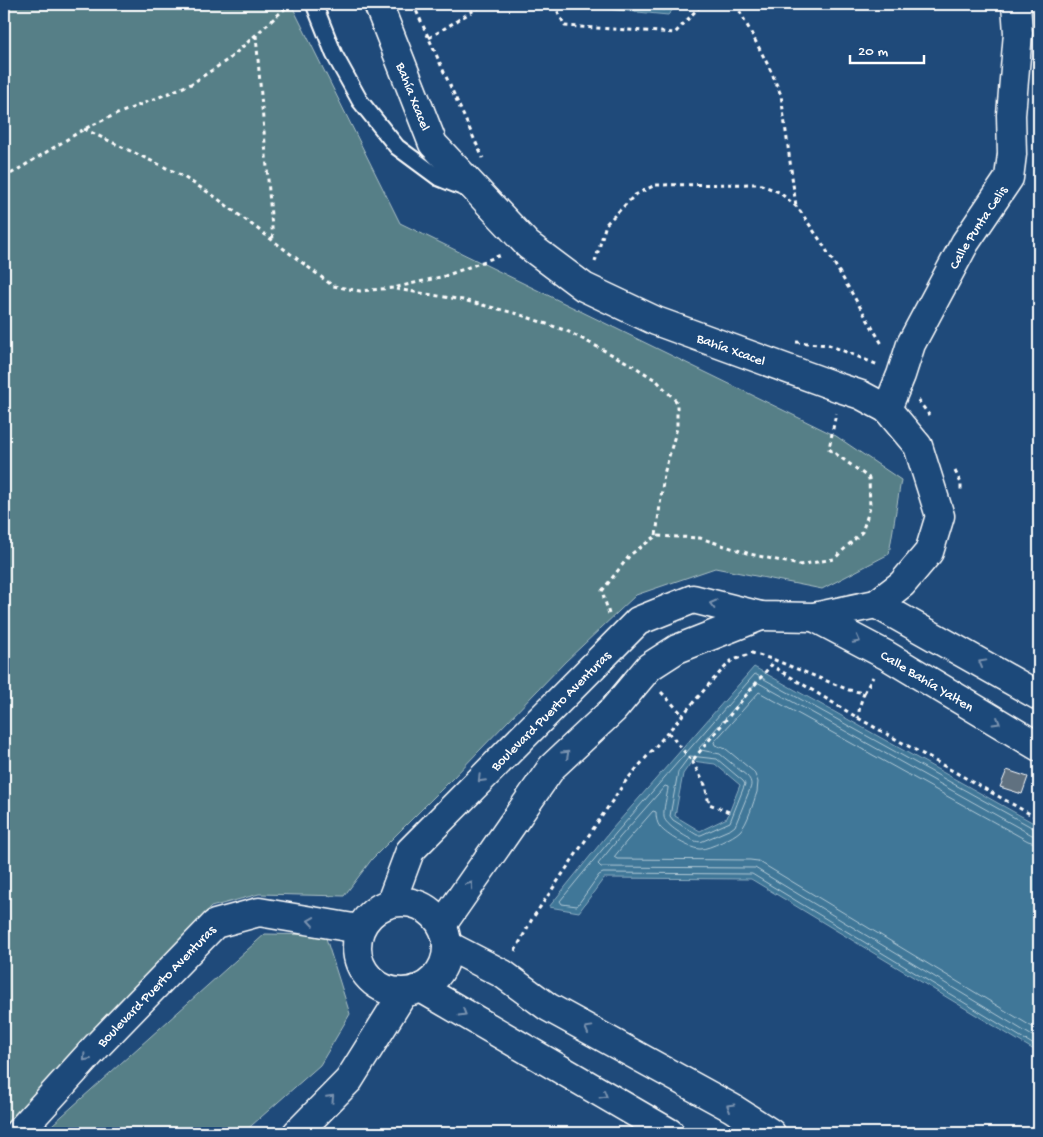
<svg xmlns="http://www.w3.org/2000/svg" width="1043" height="1137" viewBox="0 0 1043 1137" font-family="'Gochi Hand',sans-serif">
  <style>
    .green { fill: #567f87; stroke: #aabfc3 }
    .water { fill: #3f7798; stroke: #8cadc1; fill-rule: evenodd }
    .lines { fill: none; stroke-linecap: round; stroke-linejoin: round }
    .shore { stroke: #b2c9d6; stroke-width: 1 }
    .building { fill: #607180; stroke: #fff }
    .service-casing { stroke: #fff; stroke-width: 19 }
    .minor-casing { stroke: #fff; stroke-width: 31 }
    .tertiary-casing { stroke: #fff; stroke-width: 31 }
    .path { stroke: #fff; stroke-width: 3; stroke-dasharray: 4 4; stroke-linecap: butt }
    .service { stroke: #1f4a7a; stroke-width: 15 }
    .minor { stroke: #1f4a7a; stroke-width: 28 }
    .tertiary { stroke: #1f4a7a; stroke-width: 28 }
    .oneway { stroke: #7992af }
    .labels { text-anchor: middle; stroke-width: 4; stroke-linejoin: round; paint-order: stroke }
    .street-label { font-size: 14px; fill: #fff; stroke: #1f4a7a }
  </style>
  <rect width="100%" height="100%" fill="#1f4a7a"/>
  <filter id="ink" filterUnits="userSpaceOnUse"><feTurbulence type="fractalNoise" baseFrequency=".02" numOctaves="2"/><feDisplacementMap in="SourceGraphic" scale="10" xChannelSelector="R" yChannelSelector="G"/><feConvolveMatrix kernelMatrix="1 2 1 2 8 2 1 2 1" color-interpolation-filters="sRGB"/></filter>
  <g filter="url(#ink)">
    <!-- green -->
    <path class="green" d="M4,4H291L400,223L836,436L901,480L889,554L822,589L715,568L636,595L565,662L452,779L372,859L344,896L259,894L211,907L4,1129Z
      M265,934L325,935L350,1014L320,1065L243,1133H43Z"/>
    <!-- water -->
    <path class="water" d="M574,4H678L668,15L576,6Z
      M754,667L1039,826V1053L751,879L604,878L579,912L549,907L612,829ZM692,761L715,764L740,785L727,818L700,831L675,816L683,774Z"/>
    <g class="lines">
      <!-- shore -->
      <path class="shore" d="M602,4L665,10L671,4
        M690,756L717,759L743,781L745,784L730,822L701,835H697L673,820L670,816L678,772Z
        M1039,830L1035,829L755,674L616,833L560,901L562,904L577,906L599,875L603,873L752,874L1039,1048
        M1039,836L1032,835L757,682L699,748L701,750L720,754L747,776C751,780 752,784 750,789L735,826L731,829L703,841C700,842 699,842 695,841C687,838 665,825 664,817C663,808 667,797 668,788V787L665,786L620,837L598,864L601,867L755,868L1039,1040
        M1039,844L1028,841L759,692L714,742L715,745L726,749L754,772L758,782L757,792C753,803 748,823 740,831C734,837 709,849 701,849C692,850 666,835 660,827C657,823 656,818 656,812L653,811L626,842L614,857L617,859L750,860L758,861L1039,1031"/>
    </g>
    <!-- building -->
    <path class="building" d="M1007,770L1028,777L1022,794L1000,787Z"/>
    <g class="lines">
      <defs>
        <path id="service" d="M314,4L334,54L360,101L397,147L439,178L469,190"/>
        <g id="minor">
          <path id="s1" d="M378,4L433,144L528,245L584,287L656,321L840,388L861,395L887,409L918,446L940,516L929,552L902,584L876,604L814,617L761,616L693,599L638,621L410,851L391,902"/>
          <path id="s2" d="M887,409L901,375L911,344L965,243L1009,178L1012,154L1011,115L1018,33L1016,4"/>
          <path d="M876,604L1039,696"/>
          <path id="s3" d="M814,617L886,655L1039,747"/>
          <path d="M442,925L552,767L613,710L649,667L677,649L761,616"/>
          <path d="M447,945L503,974L548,1007L732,1108L771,1133"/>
          <path d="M421,988L670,1133"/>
        </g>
        <g id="tertiary">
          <circle cx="402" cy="947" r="45"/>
          <path id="s4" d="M18,1133L97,1046L215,924L259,912L359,929"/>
          <path d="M297,1133L349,1080L404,992"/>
        </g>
      </defs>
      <!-- service casing -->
      <use href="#service" class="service-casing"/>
      <!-- minor casing -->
      <use href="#minor" class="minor-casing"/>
      <!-- tertiary casing -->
      <use href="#tertiary" class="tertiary-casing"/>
      <!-- path -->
      <path class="path" d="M413,4C437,55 459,107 483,158
        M554,4L565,26L675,33L702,4
        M736,4L769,67L781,95L796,206
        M256,35L273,240
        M429,38L484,4
        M84,129L177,173L214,196L333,286L360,291L393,288L445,276L501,255
        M4,178L84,129L110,117L191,84L229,59L290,4
        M595,262L606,224L635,195L655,185L759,184L779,192L798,208L822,243L882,344
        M396,289L463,300L518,314L567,331L632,365L657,381L677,402V428L664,474L656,536
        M796,342L829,345L878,365
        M918,400L929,415
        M955,471L961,483V491
        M609,614L602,591L630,555L656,536L700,538L750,554L799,565L834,559L862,532L870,508L869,478L829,449L836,413
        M661,692L683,715
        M864,693L873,677
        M668,732L692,761L771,665L858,718L1039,819
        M692,761L705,785L709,804L729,812
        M515,951L532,919L625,782L711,682L731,661L752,653L775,660L849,690L864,693L860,705L858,718"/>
      <!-- service -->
      <use href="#service" class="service"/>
      <!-- minor -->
      <use href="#minor" class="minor"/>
      <!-- tertiary -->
      <use href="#tertiary" class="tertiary"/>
    </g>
    <!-- one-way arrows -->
    <defs><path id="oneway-chevron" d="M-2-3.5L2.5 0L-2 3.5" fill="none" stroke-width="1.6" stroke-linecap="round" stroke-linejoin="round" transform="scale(1.25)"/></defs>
    <g class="oneway">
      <use href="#oneway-chevron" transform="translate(713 604) rotate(-166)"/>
      <use href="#oneway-chevron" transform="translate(857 640) rotate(28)"/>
      <use href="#oneway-chevron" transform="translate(982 663) rotate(-151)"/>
      <use href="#oneway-chevron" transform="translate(997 722) rotate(31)"/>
      <use href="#oneway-chevron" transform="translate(566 754) rotate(-43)"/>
      <use href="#oneway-chevron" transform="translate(481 779) rotate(135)"/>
      <use href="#oneway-chevron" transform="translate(470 885) rotate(-55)"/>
      <use href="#oneway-chevron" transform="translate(311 921) rotate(-171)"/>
      <use href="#oneway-chevron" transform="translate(463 1013) rotate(30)"/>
      <use href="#oneway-chevron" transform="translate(588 1029) rotate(-151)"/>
      <use href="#oneway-chevron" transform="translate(86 1058) rotate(132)"/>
      <use href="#oneway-chevron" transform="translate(604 1095) rotate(30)"/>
      <use href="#oneway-chevron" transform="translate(331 1098) rotate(-46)"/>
      <use href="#oneway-chevron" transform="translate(730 1107) rotate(-150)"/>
    </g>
  </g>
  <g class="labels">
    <!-- street labels -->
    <g class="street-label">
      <text dy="5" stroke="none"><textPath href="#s1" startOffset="99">Bahía Xcacel</textPath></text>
      <text dy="5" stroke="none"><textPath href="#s2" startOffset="204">Calle Punta Celis</textPath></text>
      <text dy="5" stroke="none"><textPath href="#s1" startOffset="519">Bahía Xcacel</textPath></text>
      <text dy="5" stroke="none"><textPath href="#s3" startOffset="130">Calle Bahía Yalten</textPath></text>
      <text transform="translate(550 710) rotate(-45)" y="5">Boulevard Puerto Aventuras</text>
      <text dy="5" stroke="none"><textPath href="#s4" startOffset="202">Boulevard Puerto Aventuras</textPath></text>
    </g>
  </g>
  <!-- margin -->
  <rect width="1043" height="1137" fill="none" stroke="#1f4a7a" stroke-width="20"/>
  <rect x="10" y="10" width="1023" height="1117" fill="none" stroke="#fff" stroke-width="2" filter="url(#ink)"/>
  <!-- scale -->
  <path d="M850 55v8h74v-8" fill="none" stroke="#ffffff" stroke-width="2.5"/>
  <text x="858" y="55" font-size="15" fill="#ffffff" stroke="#1f4a7a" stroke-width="4" paint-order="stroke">20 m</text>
</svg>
